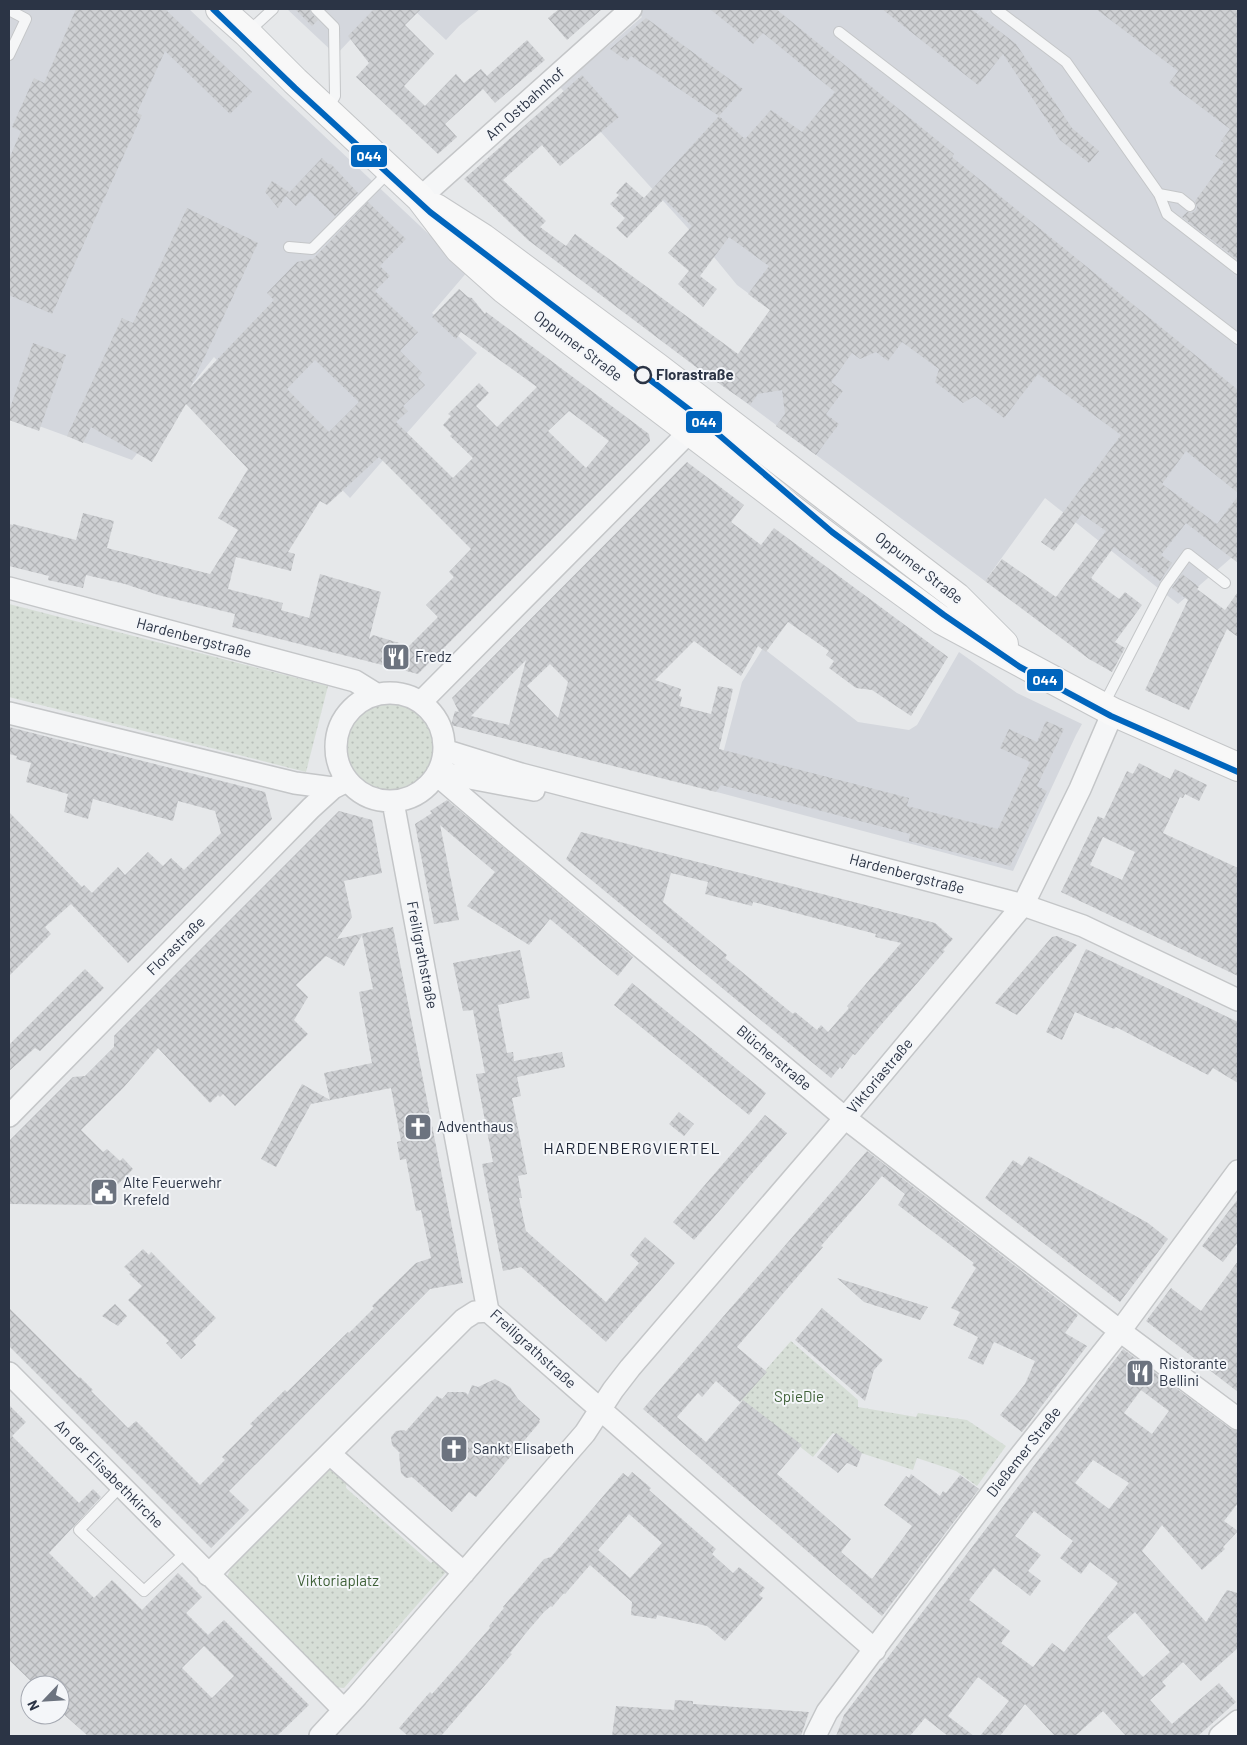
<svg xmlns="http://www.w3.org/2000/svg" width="1247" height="1745" viewBox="0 0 1247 1745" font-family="Barlow,sans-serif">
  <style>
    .built { fill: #d4d7dd }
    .green { fill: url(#green-dots) }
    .building { fill: url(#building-cross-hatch); fill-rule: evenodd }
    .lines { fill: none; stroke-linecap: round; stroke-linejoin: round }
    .lane-casing { stroke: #c4c6c8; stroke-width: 12 }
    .street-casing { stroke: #c4c6c8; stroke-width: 24 }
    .secondary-casing { stroke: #c4c6c8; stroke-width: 30 }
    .lane { stroke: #f5f6f7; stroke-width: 10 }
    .street { stroke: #f5f6f7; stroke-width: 21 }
    .secondary { stroke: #f8f8f8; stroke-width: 28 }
    .tram-1-casing { stroke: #f4f6f9; stroke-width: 10 }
    .tram-1 { stroke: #0065bd; stroke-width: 6 }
    .stop-dot { fill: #f4f6f9; stroke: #2b3445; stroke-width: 2.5 }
    .labels { text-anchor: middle; stroke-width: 4; stroke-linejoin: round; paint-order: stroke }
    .street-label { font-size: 15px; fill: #2b3445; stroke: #f4f6f9 }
    .stop-label { font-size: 15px; font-weight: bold; fill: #2b3445; stroke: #f4f6f9; text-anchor: start }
    .poi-label { font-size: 15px; fill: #2b3445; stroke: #f4f6f9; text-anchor: start }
    .park-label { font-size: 15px; fill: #3f6138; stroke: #f4f6f9 }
    .neighbourhood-label { font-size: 16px; letter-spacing: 1px; fill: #1d2536; stroke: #f4f6f9 }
    .line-badge { stroke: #f4f6f9; stroke-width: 2 }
    .badge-label { font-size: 14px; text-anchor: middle; font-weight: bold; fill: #fff }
  </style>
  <defs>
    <pattern id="green-dots" width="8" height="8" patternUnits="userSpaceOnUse" patternTransform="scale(1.25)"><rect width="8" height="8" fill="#d6ded6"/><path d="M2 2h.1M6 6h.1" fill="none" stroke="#b8bfb9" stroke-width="1.8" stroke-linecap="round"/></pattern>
    <pattern id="building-cross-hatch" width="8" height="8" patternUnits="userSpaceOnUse" patternTransform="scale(1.25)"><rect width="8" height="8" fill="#ced0d3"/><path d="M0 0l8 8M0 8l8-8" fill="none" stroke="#b1b3b6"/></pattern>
  </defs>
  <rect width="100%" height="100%" fill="#e6e8ea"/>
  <!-- built -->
  <path class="built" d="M9,9H189L468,271L432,313L477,353L350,498L214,357L132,460L9,415Z
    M287,9H379L336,55Z
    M413,9H480L459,26L446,40Z
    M636,9H1238V552L1178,604L1045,498L985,581L736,395L789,323L737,285L714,257L560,87L642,17Z
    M763,648L858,722L909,730L917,725L959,652L1017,693L1082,724L1076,735L1013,871L713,791L742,682Z"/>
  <!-- green -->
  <path class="green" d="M9,604L328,686L306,772L9,697Z
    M345 746a45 45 0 1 1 90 0a45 45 0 1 1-90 0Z
    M791,1341L858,1400V1407L916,1417L918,1413L967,1420L1006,1446L977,1486L956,1471L917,1458L913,1470L858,1452L833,1433L813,1457L740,1399Z
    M329,1470H335L347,1479L346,1488L431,1563L436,1558L444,1566L446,1572L344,1688L332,1687L328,1678L227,1577L231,1568Z"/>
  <!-- building -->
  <path class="building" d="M76,9H165L252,92L230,114L165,51L137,113L142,115L52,314L9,295V159L21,131L12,127L34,78L44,83Z
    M295,9H309L311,13L318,20L312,26Z
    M374,9H421L405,25L434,54L404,86L425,106L456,74L464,83L481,69L487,76L527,40L545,60L495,103L483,89L445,124L457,137L438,154L356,77L369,63L348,36Z
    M559,9H602L567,40L548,18Z
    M710,9H776L954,154L952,157L1238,390V493L1186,451L1162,484L1217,524L1238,496V563L1186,523L1161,555L1172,563L1160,581L1114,547L1091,578L1119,599L1125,592L1142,605L1115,642L1125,648L1112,672L1089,659L985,581L1002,559L1056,597L1106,531L1082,514L1054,551L1041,542L1121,435L1038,374L1004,418L975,396L963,403L935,382L939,369L902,342L888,361L876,352L860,359L852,353L831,382L843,391L826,414L839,424L816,455L776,426L785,414L782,390L758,394L750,405L704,373L528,240L464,179L582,75L619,117L560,166L542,145L503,180L546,221L540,227L566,246L575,234L738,354L770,310L748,294L769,266L729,237L700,276L717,289L703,307L678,284L689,271L668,253L692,226L664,199L627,238L616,228L625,218L610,204L619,195L616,193L626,182L644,198L719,116L745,139L771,110L802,132L835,92L763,33L753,44Z
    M882,9H971L1016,44L1072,128L1099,151L1089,163L1060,140L1003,54L978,85Z
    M1096,9H1238V260L1182,217L1187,212L1192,213L1196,210L1197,207L1195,201L1224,162L1215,156L1224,143L1221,141L1230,129L1169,83L1178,71Z
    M646,18L743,89L719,116L631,56L627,61L610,49Z
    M322,158L328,164H331L358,193L335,216L310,192L296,206L286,196L278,208L265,192L272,181L289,192L287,195Z
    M368,202L406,239L380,266L390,276L375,291L418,332L400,351L422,373L418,378L425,385L403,406L408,411L396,422L453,478L473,458L450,436L452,434L443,425L451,416L448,414L479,383L489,393L476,406L497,427L537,387L461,332L456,339L432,317L459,289L468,297L472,298L485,314L486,312L649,434L650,441L418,674L232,627L235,614L158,595L125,584L86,575L83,588L48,580L49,576L9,566V524L13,525V524L76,540L83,513L114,521L107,548L210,574L238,530L218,518L248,469L186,404L152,462L91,427L83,443L67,436L122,318L133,323L187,208L258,243L190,388L274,300L267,293L297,262L313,259ZM315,360L359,402L329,432L287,389ZM569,411L609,441L586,468L548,431ZM379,457L471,549L449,572L454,577L426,605L438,617L409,646L373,635L369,639L381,592L320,574L309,618L281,610L283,603L228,589L236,557L291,571L295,554L288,552L320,501L327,505Z
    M33,343L66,355L39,431L9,420V411Z
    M687,462L744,505L731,522L761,545L774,528L948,657L911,716L872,690L856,688L829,668L834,661L826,655L829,651L788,622L766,652L758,646L741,676L694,641L655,680L681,689L679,696L682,697L680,706L711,714L718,686L733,689L719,749L909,798L907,806L998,829L1030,762L1000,748L1009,729L1037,742L1046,721L1064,729L1037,786L1047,791L1010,866L909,841L910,834L752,793L721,785L716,792L451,725L455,711L459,712L452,698ZM526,660L509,725L471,716ZM550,664L568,682L558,718L527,686Z
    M1182,574L1199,587L1197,589L1225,610L1238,592V637L1227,629L1189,710L1145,690L1188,600L1172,588Z
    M9,727L265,792L272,819L128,963L71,904L45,927L51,934L9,976V812L82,887L84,885L92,893L118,867L125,875L148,852L163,866L171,858L184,870L221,833L215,811L178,801L173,821L93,799L88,819L64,812L68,794L26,782L31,763L16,759L17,756L9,754Z
    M1139,763L1170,779L1175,769L1207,785L1199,801L1185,794L1183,798L1180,797L1163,833L1238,868V976L1061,892L1098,816L1104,819L1127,771L1133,774ZM1103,837L1135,852L1122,880L1090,865Z
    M447,800L633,957L618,976L550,919L529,945L467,906L495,872L440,825L459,920L434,924L415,824L432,813L430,811Z
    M339,811L372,820L382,873L344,881L352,917L337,939L393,927L463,1283L430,1289L229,1491L249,1510L211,1548L9,1346V1308L79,1378L80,1377L93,1390L91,1391L128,1428L136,1421L200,1485L225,1460L222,1457L253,1426L250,1424L285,1390L287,1392L348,1332L349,1333L374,1308L372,1306L416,1263L431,1258L421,1210L416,1211L406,1159L400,1160L397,1142L401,1141L391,1088L311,1104L276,1167L261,1159L302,1084L330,1100L324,1073L372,1063L359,992L373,989L362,935L344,966L326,956L296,985L308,997L294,1020L308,1034L235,1106L223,1094L220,1097L218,1095L210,1103L158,1048L124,1087L81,1130L103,1152L107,1149L120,1161L123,1158L133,1169L98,1205L9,1204V1141L73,1077L85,1076L114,1047V1036Z
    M581,832L935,923L953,939L943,950L945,951L855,1055L853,1054L842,1069L840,1067L831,1078L566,859ZM671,873L708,882L705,894L752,906L753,902L876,934L875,937L901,943L847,1006L849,1008L828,1032L821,1025L817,1030L795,1012L793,1014L725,958L727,955L663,902Z
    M1057,936L1077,945L1017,1015L995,1003L1052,937Z
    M1086,949L1238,1022V1083L1213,1068L1208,1075L1116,1027L1114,1029L1075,1012L1062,1040L1046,1032Z
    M520,950L530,998L498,1005L507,1053L513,1052L514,1061L562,1052L565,1067L517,1077L521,1096L512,1098L527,1174L518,1176L522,1198H519L526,1231L606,1302L639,1263L630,1255L645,1237L675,1263L606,1342L521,1267L503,1271L482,1164L493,1162L476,1074L485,1073L473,1010L463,1011L453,963Z
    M85,969L104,988L40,1051L35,1048L9,1071V1045Z
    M632,983L766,1093L749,1115L614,1005Z
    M679,1112L694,1124L684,1136L669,1124Z
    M765,1115L787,1133L694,1240L673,1222Z
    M867,1151L1078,1315L1065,1333L1087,1346L1022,1432L1000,1415L1025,1384L1035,1361L994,1342L983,1365L968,1358L978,1337L953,1325L960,1312L951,1308L976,1268L972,1265L974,1263L898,1205L905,1194L882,1176L821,1246L823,1247L737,1347L767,1372L740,1402L716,1381L702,1397L698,1393L677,1417L706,1442L743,1400L802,1445L777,1474L851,1539L841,1552L872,1579L912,1526L884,1505L906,1476L909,1478L911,1474L940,1496L943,1491L946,1493L960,1475L979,1489L882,1616L643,1409Z
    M1029,1156L1148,1223L1168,1239L1120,1302L985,1198L1013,1160L1022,1166Z
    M1238,1199V1242L1223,1262L1202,1246Z
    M143,1249L149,1255L151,1252L216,1318L193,1341L196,1345L181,1359L166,1343L169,1341L128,1300L142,1286L129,1274L131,1273L124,1267Z
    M1238,1261V1392L1146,1321L1171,1288L1201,1311Z
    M837,1278L928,1307L920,1320L864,1302Z
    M115,1304L127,1316L118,1326L102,1316Z
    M822,1308L883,1360L874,1370L865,1401L795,1340Z
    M1123,1349L1231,1429L1238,1431V1503L1224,1521L1238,1531L1223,1547L1225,1549L1202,1570L1162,1525L1142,1551L1206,1622L1227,1590L1238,1593V1648L1201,1681L1183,1662L1162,1682L1166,1686L1150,1700L1172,1724L1219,1683L1236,1702L1198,1736H1126L1103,1711L1075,1736H1055L1025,1704L1000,1736H980L1009,1701L978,1677L948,1716L974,1736H948L925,1718L910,1736H836L844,1715ZM1141,1390L1169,1411L1152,1434L1124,1413ZM1093,1460L1129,1483L1109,1509L1075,1483ZM1034,1511L1073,1541L1060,1558L1081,1574L1090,1562L1118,1583L1064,1652L1052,1643L1033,1667L1001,1643L1010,1631L969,1600L994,1568L1030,1596L1041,1581L1028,1571L1041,1555L1015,1536ZM1135,1612L1170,1652L1143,1677L1107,1637Z
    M495,1379L510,1387L518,1399L540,1419L539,1421L540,1422L476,1497L469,1492L452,1512L412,1477L406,1478L401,1473L399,1454L400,1453L392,1445L391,1437L396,1431L404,1430L406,1431L437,1396L442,1399L448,1392H465L468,1395L472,1385L478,1387Z
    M9,1405L26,1422L12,1436L79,1503L93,1489L101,1497L49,1553L94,1598L112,1580L142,1610L178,1573L202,1597L186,1613L208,1635L224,1620L309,1705L277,1736H88L60,1711V1685H35L9,1660ZM204,1646L234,1676L212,1698L182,1668Z
    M836,1433L862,1453L857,1467L847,1463L838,1473L817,1457Z
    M632,1472L651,1488L649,1490L716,1549L712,1554L733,1573L739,1567L765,1588L759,1595L763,1598L725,1641L707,1626L657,1615L656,1619L631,1615L632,1602L590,1565L565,1594L564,1593L552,1607L551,1606L544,1612L525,1634L510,1653L512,1654L441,1736H408L399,1728L430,1692L432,1694L490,1628L489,1626L504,1608L503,1607L544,1559L551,1557L623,1473L628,1477ZM629,1514L662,1543L630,1578L598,1550Z
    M675,1700L693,1701V1704L809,1712L801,1736H612L616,1706L674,1710Z"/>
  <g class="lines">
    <defs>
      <path id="lane" d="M316,9L334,27L335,96L327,111
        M996,9L1066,62L1159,194L1167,214L1238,269
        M9,10L26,19L9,55
        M248,32L273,9
        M839,32L1238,339
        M1159,194L1180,198L1190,206
        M289,247L312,249L390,171
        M1103,706L1165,586L1188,554L1225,583
        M121,1486L79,1530L144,1591L186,1552"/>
      <path id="street" d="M420,198L631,9
        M9,588L355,681L376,694
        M336 747a54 54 0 1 1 108 0a54 54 0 1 1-108 0Z
        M421,702L712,409
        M9,713L295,783L333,788
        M444,750L521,774L1023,905L1083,926L1238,1000
        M438,772L534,790
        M437,775L507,835L845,1118L1120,1331L1238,1419
        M393,802L488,1311L875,1650
        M9,1116L311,808L333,788L347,781
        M9,1373L344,1710
        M330,1454L464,1573
        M208,1575L464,1319L475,1312L488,1311
        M320,1736L357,1696L585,1433L613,1390L630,1368L845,1118L1023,905L1080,789L1113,712
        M815,1736L827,1712L1016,1461L1120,1331L1238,1171
        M1220,1736L1238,1721"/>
      <path id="secondary" d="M220,9L247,33L295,81L420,198L459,249L505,290L572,342L860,561L941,620L1113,712L1238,767
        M436,208L483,238L657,367L825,496L957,597L1004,644"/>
    </defs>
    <!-- lane casing -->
    <use href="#lane" class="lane-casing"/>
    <!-- street casing -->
    <use href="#street" class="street-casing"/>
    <!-- secondary casing -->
    <use href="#secondary" class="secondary-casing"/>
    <!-- lane -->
    <use href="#lane" class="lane"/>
    <!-- street -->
    <use href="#street" class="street"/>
    <!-- secondary -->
    <use href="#secondary" class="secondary"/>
    <defs>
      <path id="tram-1" d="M213,9L295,88L430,212L691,411L832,532L944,615L1020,667L1111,716L1238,772"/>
    </defs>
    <!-- tram-1 casing -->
    <use href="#tram-1" class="tram-1-casing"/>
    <!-- tram-1 -->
    <use href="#tram-1" class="tram-1"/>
  </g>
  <!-- icons -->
  <defs>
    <symbol id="restaurant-square" viewBox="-11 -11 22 22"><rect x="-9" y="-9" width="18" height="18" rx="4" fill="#6c737f" stroke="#f4f6f9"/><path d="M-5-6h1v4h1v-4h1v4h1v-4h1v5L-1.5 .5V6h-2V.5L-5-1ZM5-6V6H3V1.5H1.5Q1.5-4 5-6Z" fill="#fff"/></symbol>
    <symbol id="church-square" viewBox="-11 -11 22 22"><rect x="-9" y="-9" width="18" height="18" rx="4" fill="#6c737f" stroke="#f4f6f9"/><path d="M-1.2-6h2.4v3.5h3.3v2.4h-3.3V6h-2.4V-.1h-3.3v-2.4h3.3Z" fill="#fff"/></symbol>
    <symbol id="civic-square" viewBox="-11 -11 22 22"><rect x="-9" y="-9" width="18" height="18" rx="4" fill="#6c737f" stroke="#f4f6f9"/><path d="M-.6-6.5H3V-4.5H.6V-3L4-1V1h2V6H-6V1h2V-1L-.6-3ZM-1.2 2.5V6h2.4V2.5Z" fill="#fff"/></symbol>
  </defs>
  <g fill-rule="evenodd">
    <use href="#restaurant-square" x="380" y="641" width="32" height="32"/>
    <use href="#church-square" x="402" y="1111" width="32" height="32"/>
    <use href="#civic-square" x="88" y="1176" width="32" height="32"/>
    <use href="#restaurant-square" x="1124" y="1357" width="32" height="32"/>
    <use href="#church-square" x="438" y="1433" width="32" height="32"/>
  </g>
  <!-- markers -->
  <circle class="stop-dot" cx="643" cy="375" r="8"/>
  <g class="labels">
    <!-- street labels -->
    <g class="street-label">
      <text transform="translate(525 104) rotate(-42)" y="5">Am Ostbahnhof</text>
      <text transform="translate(578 346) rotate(37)" y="5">Oppumer Straße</text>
      <text transform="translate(919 568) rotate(38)" y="5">Oppumer Straße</text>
      <text transform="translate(194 638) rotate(15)" y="5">Hardenbergstraße</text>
      <text transform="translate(907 874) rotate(15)" y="5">Hardenbergstraße</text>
      <text transform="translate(176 946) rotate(-45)" y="5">Florastraße</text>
      <text transform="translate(422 955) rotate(79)" y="5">Freiligrathstraße</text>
      <text transform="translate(774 1058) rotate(40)" y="5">Blücherstraße</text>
      <text transform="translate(880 1076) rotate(-50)" y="5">Viktoriastraße</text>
      <text transform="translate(533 1349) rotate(42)" y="5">Freiligrathstraße</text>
      <text transform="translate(1024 1452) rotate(-52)" y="5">Dießemer Straße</text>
      <text transform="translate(109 1474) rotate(45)" y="5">An der Elisabethkirche</text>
    </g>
    <!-- stop labels -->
    <g class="stop-label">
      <text x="656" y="380">Florastraße</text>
    </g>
    <!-- poi labels -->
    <g class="poi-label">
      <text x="415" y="662">Fredz</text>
      <text x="437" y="1132">Adventhaus</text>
      <text x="123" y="1188">Alte Feuerwehr<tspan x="123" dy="17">Krefeld</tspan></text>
      <text x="1159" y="1369">Ristorante<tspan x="1159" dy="17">Bellini</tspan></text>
      <text x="473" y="1454">Sankt Elisabeth</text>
    </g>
    <!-- park labels -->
    <g class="park-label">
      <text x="799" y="1402">SpieDie</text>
      <text x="338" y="1586">Viktoriaplatz</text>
    </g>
    <!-- neighbourhood labels -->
    <g class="neighbourhood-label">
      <text x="632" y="1154">HARDENBERGVIERTEL</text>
    </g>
  </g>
  <g class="line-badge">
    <rect x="350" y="144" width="38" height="24" rx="5" fill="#0065bd"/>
    <rect x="685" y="410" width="38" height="24" rx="5" fill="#0065bd"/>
    <rect x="1026" y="668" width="38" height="24" rx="5" fill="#0065bd"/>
  </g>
  <g class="badge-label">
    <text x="369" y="161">044</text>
    <text x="704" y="427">044</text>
    <text x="1045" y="685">044</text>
  </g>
  <!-- border -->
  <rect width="1247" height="1745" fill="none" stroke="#2b3445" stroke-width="20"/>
  <!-- north arrow -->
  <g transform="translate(45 1700) rotate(245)"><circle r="24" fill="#f4f6f9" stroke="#a4a8b1"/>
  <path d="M0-4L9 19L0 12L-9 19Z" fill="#6c737f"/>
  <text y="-8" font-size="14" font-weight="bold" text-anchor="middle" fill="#2b3445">N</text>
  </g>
</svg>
